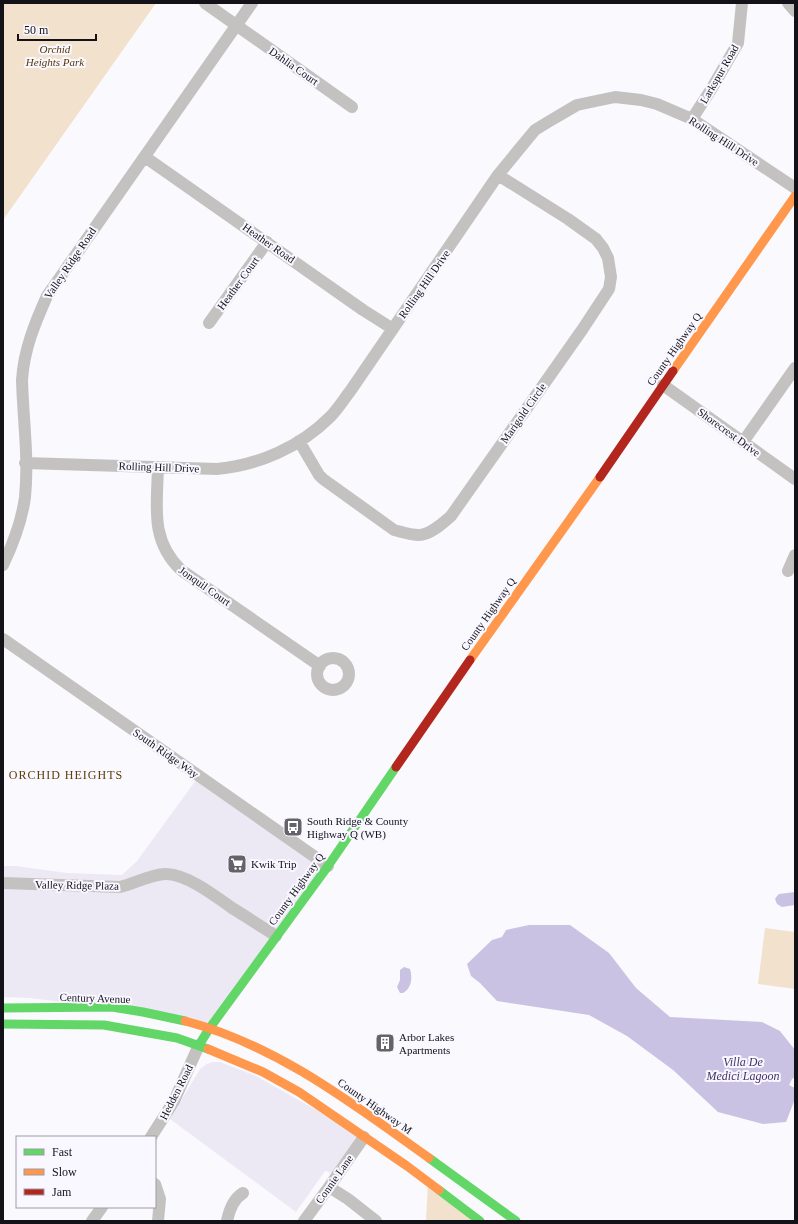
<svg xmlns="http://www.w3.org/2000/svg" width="798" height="1224" viewBox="0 0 798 1224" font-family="Georgia,serif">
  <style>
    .built { fill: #ece9f4 }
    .green { fill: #f2e1cd }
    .water { fill: #cac2e2 }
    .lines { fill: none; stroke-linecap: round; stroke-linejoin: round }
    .street { stroke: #c4c2c1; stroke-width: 12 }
    .fast { stroke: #63d668; stroke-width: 9 }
    .slow { stroke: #ff974d; stroke-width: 9 }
    .jam { stroke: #b3261e; stroke-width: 9 }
    .labels { text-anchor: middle; stroke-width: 4; stroke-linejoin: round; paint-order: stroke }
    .park-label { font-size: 11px; font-style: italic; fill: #573906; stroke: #f9f7ff }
    .street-label { font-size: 11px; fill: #141219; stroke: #f9f7ff }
    .poi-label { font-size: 11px; fill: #141219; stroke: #f9f7ff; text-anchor: start }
    .neighbourhood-label { font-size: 12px; letter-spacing: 1px; fill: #5d3d03; stroke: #f9f7ff }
    .water-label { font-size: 12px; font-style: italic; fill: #443269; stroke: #f9f7ff }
  </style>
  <rect width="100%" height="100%" fill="#faf9fd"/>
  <!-- built -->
  <path class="built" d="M199,776L328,866L209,1029L104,1007L30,998L3,997V866H16L67,873L122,875L137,861Z
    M213,1062H220L256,1076L364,1137L338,1175L325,1171L296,1212L170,1119L200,1069L207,1064Z"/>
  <!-- green -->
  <path class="green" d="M3,3H156L3,220Z
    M765,928L795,932V989L758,984Z
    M428,1182L480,1221H426Z"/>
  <!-- water -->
  <path class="water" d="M795,892V905L782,907L777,904L775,899L777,896L779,894Z
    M529,925H570L609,953L636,988L670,1017L762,1022L780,1031L795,1050V1077L792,1079L789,1085L795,1088V1099L786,1122L763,1124L718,1112L673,1070L627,1036L589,1015L497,1001L480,983L471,976L467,964L492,940L502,937L506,930Z
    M404,967L410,969C413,978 411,989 403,993H400L397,987L400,980V970Z"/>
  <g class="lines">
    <!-- street -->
    <path class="street" d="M205,3L352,107
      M788,3L795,11
      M692,119L712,88L738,43L742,3
      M145,157L363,310L393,329
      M209,323L267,242
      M663,385L795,479
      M299,441L319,475L323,479L394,530C402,532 410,535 419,535C430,535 443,523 451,516L582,330L609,289L611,277L608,258L603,248L596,239L568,219L498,175
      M743,442L795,368
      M25,463L217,469C259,465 300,447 330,417C338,409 344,399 351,390L498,175L530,136L535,130L548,122L577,105L615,97L641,100L657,104L692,119L795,188
      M158,467C157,507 150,540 181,570L320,666
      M3,565C13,544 22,520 25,497C29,459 23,418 22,380C24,349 35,323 47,296L252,3
      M788,571L795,555
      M3,639L328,866
      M317 674a16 16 0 1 1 32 0a16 16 0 1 1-32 0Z
      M3,883L120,887C134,884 154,873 167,874C188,875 215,896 232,908C247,917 262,927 276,936
      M151,1137L174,1101L199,1045
      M155,1184L160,1199L158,1221
      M329,1187L348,1199L376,1221
      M92,1221L102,1207
      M227,1221C229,1211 233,1199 243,1193
      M304,1221L329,1187L364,1137"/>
    <!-- fast -->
    <path class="fast" d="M3,1008L112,1007L143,1012L185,1021
      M3,1024L104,1025L177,1038L208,1049
      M199,1045L209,1029L328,866L396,767
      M429,1158L516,1221
      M439,1190L480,1221"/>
    <!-- slow -->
    <path class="slow" d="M673,371L795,196
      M470,660L600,477
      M185,1021C277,1045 353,1104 429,1158
      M208,1049L263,1072L299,1092L407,1166L439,1190"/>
    <!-- jam -->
    <path class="jam" d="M600,477L673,371
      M396,767L470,660"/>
  </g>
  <!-- icons -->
  <defs>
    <symbol id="bus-square" viewBox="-11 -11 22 22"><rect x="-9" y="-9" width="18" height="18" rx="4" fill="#646369" stroke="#f9f7ff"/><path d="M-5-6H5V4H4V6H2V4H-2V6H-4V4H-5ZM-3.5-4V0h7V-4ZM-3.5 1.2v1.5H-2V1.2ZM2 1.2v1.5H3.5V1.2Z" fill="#fff"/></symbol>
    <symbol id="supermarket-square" viewBox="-11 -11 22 22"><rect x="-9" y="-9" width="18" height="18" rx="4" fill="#646369" stroke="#f9f7ff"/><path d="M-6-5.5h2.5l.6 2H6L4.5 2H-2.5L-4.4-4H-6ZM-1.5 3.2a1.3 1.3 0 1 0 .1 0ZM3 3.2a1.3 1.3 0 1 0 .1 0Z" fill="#fff"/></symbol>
    <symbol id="building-square" viewBox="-11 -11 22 22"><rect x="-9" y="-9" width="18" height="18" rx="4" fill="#646369" stroke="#f9f7ff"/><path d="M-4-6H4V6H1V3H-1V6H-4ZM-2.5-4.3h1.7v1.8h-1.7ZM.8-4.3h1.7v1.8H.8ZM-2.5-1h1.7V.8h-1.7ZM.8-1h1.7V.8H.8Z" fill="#fff"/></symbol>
  </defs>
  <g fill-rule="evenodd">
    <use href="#bus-square" x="282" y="816" width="22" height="22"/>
    <use href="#supermarket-square" x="226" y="853" width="22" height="22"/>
    <use href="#building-square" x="374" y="1032" width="22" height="22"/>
  </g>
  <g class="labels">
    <!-- park labels -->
    <g class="park-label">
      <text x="55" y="53">Orchid<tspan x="55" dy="13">Heights Park</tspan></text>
    </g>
    <!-- street labels -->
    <g class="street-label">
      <text transform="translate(294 66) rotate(35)" y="4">Dahlia Court</text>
      <text transform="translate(719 74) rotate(-60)" y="4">Larkspur Road</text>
      <text transform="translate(724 141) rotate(33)" y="4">Rolling Hill Drive</text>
      <text transform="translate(269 243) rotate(35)" y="4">Heather Road</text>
      <text transform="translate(70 263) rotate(-56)" y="4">Valley Ridge Road</text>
      <text transform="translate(238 283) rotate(-54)" y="4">Heather Court</text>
      <text transform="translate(424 284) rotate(-55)" y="4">Rolling Hill Drive</text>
      <text transform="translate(674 349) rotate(-55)" y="4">County Highway Q</text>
      <text transform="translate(523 413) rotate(-55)" y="4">Marigold Circle</text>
      <text transform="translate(729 432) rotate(36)" y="4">Shorecrest Drive</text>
      <text transform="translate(159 467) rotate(2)" y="4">Rolling Hill Drive</text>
      <text transform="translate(205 586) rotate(35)" y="4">Jonquil Court</text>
      <text transform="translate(488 614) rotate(-55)" y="4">County Highway Q</text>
      <text transform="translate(166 753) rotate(35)" y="4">South Ridge Way</text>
      <text transform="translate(77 885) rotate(1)" y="4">Valley Ridge Plaza</text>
      <text transform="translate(296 889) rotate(-54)" y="4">County Highway Q</text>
      <text transform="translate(95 998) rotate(2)" y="4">Century Avenue</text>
      <text transform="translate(176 1092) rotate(-63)" y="4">Hedden Road</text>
      <text transform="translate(375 1106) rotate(35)" y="4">County Highway M</text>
      <text transform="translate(334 1179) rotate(-55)" y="4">Connie Lane</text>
    </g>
    <!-- poi labels -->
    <g class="poi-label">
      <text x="307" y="825">South Ridge &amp; County<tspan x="307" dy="13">Highway Q (WB)</tspan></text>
      <text x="251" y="868">Kwik Trip</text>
      <text x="399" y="1041">Arbor Lakes<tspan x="399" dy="13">Apartments</tspan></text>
    </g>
    <!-- neighbourhood labels -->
    <g class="neighbourhood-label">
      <text x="66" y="779">ORCHID HEIGHTS</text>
    </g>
    <!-- water labels -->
    <g class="water-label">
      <text x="743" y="1066">Villa De<tspan x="743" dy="14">Medici Lagoon</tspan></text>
    </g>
  </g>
  <!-- border -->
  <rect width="798" height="1224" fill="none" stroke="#141219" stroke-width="8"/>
  <!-- legend -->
  <rect x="16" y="1136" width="140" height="72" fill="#f9f7ff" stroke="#9d9ba3"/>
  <rect x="24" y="1149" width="20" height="6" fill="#63d668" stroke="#9d9ba3"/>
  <text x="52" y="1156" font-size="12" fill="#141219">Fast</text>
  <rect x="24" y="1169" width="20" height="6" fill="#ff974d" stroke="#9d9ba3"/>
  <text x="52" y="1176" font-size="12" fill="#141219">Slow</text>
  <rect x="24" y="1189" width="20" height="6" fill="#b3261e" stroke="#9d9ba3"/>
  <text x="52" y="1196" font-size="12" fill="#141219">Jam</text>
  <!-- scale -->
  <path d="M18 34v6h78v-6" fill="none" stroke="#141219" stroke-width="2"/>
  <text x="24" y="34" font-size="12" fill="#141219" stroke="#f9f7ff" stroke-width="3" paint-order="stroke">50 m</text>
</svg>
